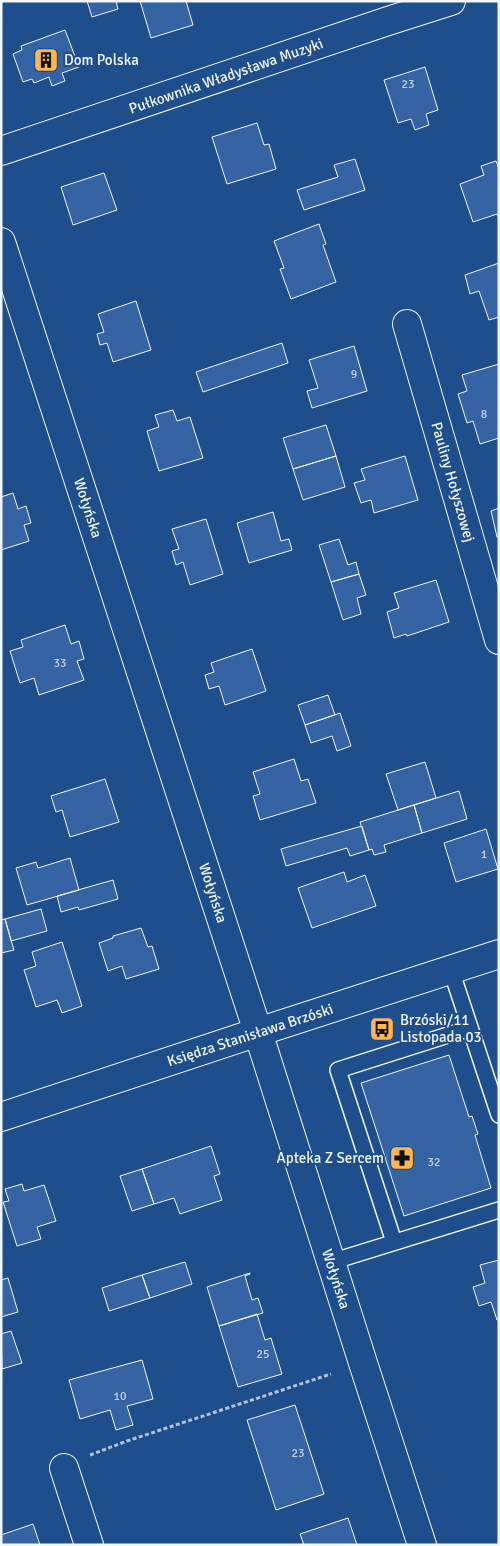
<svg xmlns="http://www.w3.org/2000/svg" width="500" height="1546" viewBox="0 0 500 1546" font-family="Signika,sans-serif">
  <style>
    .building { fill: #3563a3; stroke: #f2f6ff }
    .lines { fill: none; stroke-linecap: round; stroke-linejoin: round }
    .lane-casing { stroke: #f2f6ff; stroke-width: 18 }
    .street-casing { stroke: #f2f6ff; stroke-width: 30 }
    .secondary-casing { stroke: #f2f6ff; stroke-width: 30 }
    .path { stroke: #b3c4dc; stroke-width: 3; stroke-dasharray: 4 2.5; stroke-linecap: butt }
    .lane { stroke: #1f4e8c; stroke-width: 15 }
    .street { stroke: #1f4e8c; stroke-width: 28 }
    .secondary { stroke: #1f4e8c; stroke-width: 28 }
    .labels { text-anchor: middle; stroke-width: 4; stroke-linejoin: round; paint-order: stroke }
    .number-label { font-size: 12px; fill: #c3d1e8 }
    .poi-label { font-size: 15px; fill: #f2f6ff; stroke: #1f4e8c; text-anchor: start }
    .street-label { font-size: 15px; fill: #f2f6ff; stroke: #1f4e8c }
  </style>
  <rect width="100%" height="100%" fill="#1f4e8c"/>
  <!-- building -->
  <path class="building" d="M87,1H116L118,9L92,17Z
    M140,1H186L193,25L151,38Z
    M65,30L79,67L62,73L65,81L52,86L49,77L34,83L32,79L23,82L13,54L22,50L21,46Z
    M425,67L438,110L426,114L429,125L415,130L411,119L398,123L384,80Z
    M257,123L264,145L269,144L276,169L227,184L212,137Z
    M355,159L365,190L304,210L297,190L338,177L334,165Z
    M496,161L499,169V218L497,214L473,222L460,184L484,175L481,166Z
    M104,173L117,210L73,225L61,187Z
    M319,224L326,244L323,245L336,282L291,299L280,269L284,268L274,241Z
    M499,263V317L489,320L479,291L470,294L465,275Z
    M136,301L151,350L113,362L107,343L100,345L97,334L104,332L98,314Z
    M282,343L288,363L203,392L196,372Z
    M354,346L367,391L312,408L307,391L318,388L309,360Z
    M499,364V438L480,444L473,421L467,423L458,394L467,391L462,375Z
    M173,410L177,421L190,417L203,458L159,471L147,431L159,427L155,415Z
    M326,425L336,456L293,469L283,438Z
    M336,456L345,487L303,500L293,469Z
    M405,456L418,500L374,513L371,500L361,503L354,483L365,480L361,469Z
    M13,493L18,509L26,506L31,523L24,525L29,541L1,550V497Z
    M499,508V537H497L491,511Z
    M273,512L281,541L289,539L292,550L249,563L237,523Z
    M206,519L223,574L190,585L183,562L176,565L172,551L179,549L172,529Z
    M339,539L348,565L356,562L359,574L331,582L319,545Z
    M359,574L366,595L357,598L361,614L343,620L331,582Z
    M436,580L449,622L407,636L406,634L394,638L387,612L399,608L394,593Z
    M65,625L71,644L79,641L84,659L77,661L84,680L39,695L34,678L20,683L10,651L23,647L21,640Z
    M252,649L266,691L225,705L219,686L209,689L205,675L214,672L211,663Z
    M328,695L335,715L305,725L298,705Z
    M340,713L351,746L337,751L332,736L311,743L305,725Z
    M294,759L301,781L308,779L316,803L260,820L253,796L260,794L253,772Z
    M425,762L436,798L398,810L386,774Z
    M105,779L119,822L70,837L62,810L56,812L51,796Z
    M459,791L467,819L422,833L414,805Z
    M414,805L422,833L384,845L386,852L374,855L372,849L369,850L360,822Z
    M362,826L369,850L350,856L347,848L286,866L281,849Z
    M486,829L498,869L456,882L444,843Z
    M70,858L79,890L27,905L16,868L36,862L38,868Z
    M344,872L347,882L365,875L376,906L312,928L298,888Z
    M113,880L118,899L79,910L78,907L61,912L57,896Z
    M41,909L47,931L11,941L5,919Z
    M5,919L14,950L1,953V920Z
    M141,928L148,947L152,946L159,969L126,979L122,966L108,971L99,943L113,938V936Z
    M62,942L82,1006L62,1013L57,1000L36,1007L24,970L36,966L32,952Z
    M449,1055L469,1117L472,1116L478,1134L475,1135L491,1188L404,1216L361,1083Z
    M211,1146L220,1174L214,1176L222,1200L180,1214L174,1198L154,1204L142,1169Z
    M142,1169L154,1204L132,1211L120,1176Z
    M22,1184L24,1191L44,1185L56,1221L37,1227L41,1239L17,1246L3,1202L9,1201L5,1189Z
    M499,1260V1320H497L491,1302L479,1306L473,1287L485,1283L480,1265Z
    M185,1262L192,1284L150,1298L142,1275Z
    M250,1273V1274L245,1276L252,1300L258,1298L263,1313L219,1326L207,1287Z
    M142,1275L150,1298L109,1311L102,1288Z
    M8,1278L18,1312L1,1317V1280Z
    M257,1314L265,1340L271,1338L282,1374L238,1387L219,1326Z
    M11,1331L22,1363L2,1369L1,1334Z
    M142,1360L153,1399L127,1406L133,1425L116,1430L110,1410L80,1419L69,1380Z
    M295,1405L324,1494L276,1510L247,1420Z
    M348,1518L357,1545H304L300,1534Z
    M33,1524L40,1545H1V1535Z"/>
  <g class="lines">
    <defs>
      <path id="lane" d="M451,970L499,1115
        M394,1242L338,1070L470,1028
        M331,1262L499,1210"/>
      <path id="street" d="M1,151L388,21L451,1
        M407,324L499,640
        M1,1117L258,1032L499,954
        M64,1468L89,1545"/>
      <path id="secondary" d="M1,242L258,1032L363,1363L422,1545"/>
    </defs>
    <!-- lane casing -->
    <use href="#lane" class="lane-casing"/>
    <!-- street casing -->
    <use href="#street" class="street-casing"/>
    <!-- secondary casing -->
    <use href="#secondary" class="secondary-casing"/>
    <!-- path -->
    <path class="path" d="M90,1455L127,1441L331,1374"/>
    <!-- lane -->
    <use href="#lane" class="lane"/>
    <!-- street -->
    <use href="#street" class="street"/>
    <!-- secondary -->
    <use href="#secondary" class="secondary"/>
  </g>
  <!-- icons -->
  <defs>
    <symbol id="building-square" viewBox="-11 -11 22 22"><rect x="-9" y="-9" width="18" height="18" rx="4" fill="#ffb74d" stroke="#1f4e8c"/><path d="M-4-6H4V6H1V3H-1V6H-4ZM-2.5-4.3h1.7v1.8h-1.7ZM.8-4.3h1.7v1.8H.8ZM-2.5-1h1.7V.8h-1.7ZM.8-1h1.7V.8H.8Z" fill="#111"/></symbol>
    <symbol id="bus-square" viewBox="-11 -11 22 22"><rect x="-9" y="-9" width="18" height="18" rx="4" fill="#ffb74d" stroke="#1f4e8c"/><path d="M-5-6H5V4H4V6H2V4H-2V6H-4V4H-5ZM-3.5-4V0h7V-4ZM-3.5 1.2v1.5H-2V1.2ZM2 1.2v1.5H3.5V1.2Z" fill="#111"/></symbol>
    <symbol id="pharmacy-square" viewBox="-11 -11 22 22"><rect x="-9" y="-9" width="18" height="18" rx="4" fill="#ffb74d" stroke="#1f4e8c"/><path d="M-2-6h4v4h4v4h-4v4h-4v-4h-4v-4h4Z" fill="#111"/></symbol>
  </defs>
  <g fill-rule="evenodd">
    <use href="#building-square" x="32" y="46" width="28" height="28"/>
    <use href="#bus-square" x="368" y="1015" width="28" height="28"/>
    <use href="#pharmacy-square" x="388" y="1144" width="28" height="28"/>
  </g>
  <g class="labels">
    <!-- number labels -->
    <g class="number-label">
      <text x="408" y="88">23</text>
      <text x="354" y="378">9</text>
      <text x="484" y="418">8</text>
      <text x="60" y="667">33</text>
      <text x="484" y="858">1</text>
      <text x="434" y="1166">32</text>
      <text x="263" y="1358">25</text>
      <text x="120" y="1400">10</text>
      <text x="298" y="1457">23</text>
    </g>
    <!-- poi labels -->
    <g class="poi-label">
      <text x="64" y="65">Dom Polska</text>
      <text x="400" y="1025">Brzóski/11<tspan x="400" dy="17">Listopada 03</tspan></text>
      <text x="384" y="1163" text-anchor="end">Apteka Z Sercem</text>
    </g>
    <!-- street labels -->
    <g class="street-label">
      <text transform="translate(226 76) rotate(-19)" y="5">Pułkownika Władysława Muzyki</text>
      <text transform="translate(453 482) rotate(74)" y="5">Pauliny Hołyszowej</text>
      <text transform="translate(88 508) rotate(72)" y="5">Wołyńska</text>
      <text transform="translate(213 893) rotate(72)" y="5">Wołyńska</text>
      <text transform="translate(250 1035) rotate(-18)" y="5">Księdza Stanisława Brzóski</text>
      <text transform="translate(336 1279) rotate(72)" y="5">Wołyńska</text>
    </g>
  </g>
  <!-- border -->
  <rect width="500" height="1546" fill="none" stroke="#f2f6ff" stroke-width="5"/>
</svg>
